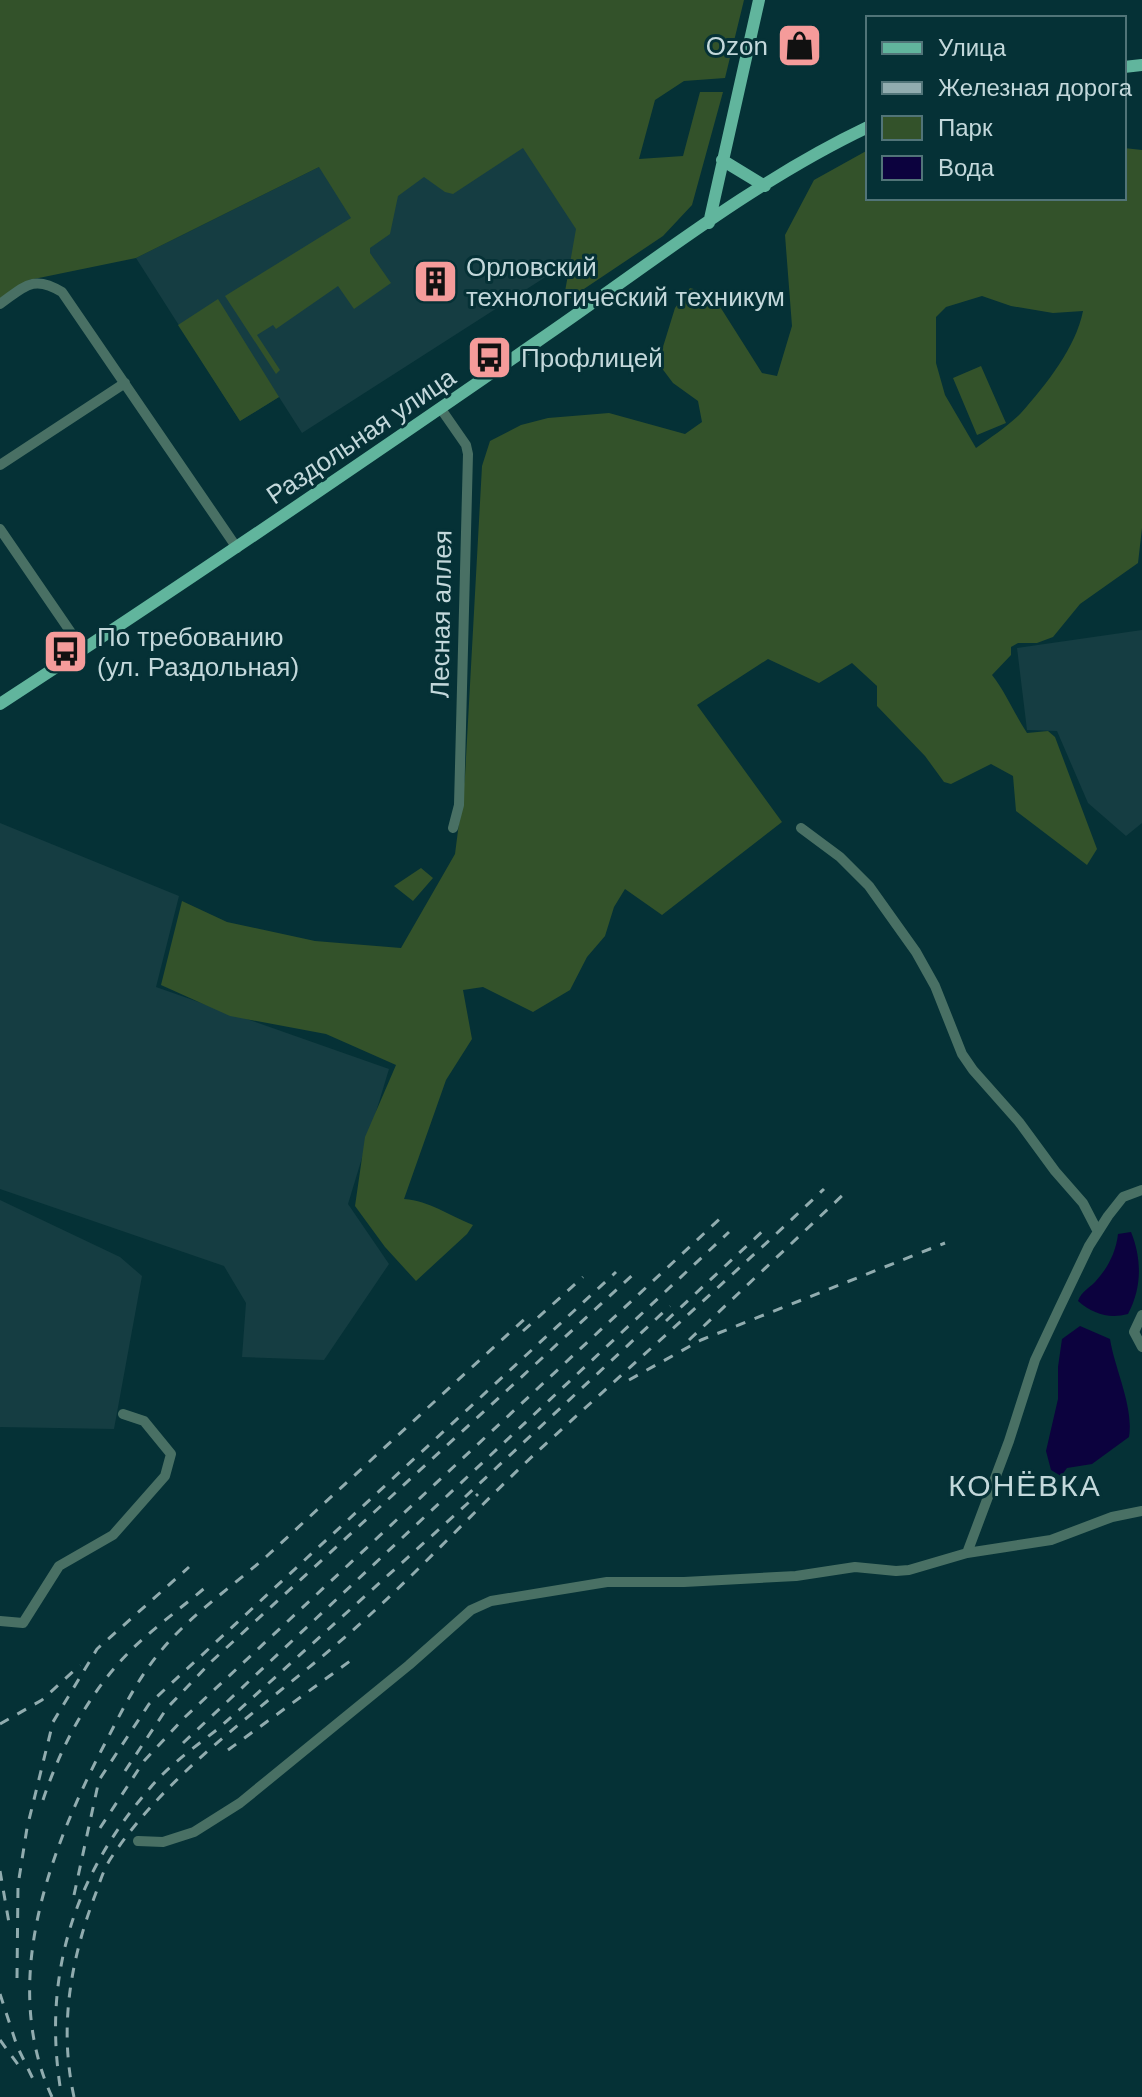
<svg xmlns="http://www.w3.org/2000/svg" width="1142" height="2097" viewBox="0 0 1142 2097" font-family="Helvetica,sans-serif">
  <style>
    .built { fill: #153d42 }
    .green { fill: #33522a; fill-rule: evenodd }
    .water { fill: #0c023e }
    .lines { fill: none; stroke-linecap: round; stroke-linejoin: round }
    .minor { stroke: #497064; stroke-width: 10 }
    .major { stroke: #61b59d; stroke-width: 12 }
    .rail { stroke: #91acaf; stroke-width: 3; stroke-dasharray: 10 10; stroke-linecap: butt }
    .labels { text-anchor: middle; stroke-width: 6; stroke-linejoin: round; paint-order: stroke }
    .poi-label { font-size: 26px; fill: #c3d8db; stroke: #053136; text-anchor: start }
    .street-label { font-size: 26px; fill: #c3d8db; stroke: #053136 }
    .quarter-label { font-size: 30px; letter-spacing: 2px; fill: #c3d8db; stroke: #053136 }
  </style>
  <rect width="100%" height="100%" fill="#053136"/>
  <!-- built -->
  <path class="built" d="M526,140L594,246L302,433L279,397L240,421L136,258L319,167Z
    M1142,630V823L1126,836L1088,803L1057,731L1027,730L1017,648Z
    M0,823L179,896L156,987L389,1069L348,1204L389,1264L324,1360L242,1357L246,1303L224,1266L0,1189Z
    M0,1200L120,1257L142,1276L114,1429L0,1427Z"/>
  <!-- green -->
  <path class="green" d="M0,0H744L725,78L684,81L655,100L639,159L683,156L700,92H723L692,205L663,236L563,303L576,229L523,148L453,194L445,192L424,177L398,196L390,234L370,248V253L391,283L354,309L338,286L276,329L273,325L257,335L280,370L276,374L225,296L351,218L319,167L136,258L29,280L0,300Z
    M1124,148L1142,150V528L1138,563L1080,604L1053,637L1037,643H1018L1011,647V655L992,675C1006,693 1014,713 1027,733L1048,731L1055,737L1097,849L1087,865L1016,811L1013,776L991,764L951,784L944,782L925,756L877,706V686L852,663L819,683L768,659L697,705L782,822L662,915L625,889L614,907L605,936L587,957L570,990L533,1012L483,987L463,990L472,1039L446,1080L404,1199C430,1201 448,1215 473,1225L467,1234L416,1281L385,1247L355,1206L365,1137L396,1065L326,1034L230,1016L161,985L182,901L227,922L315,941L401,948L455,854L465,776L482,466L490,441L521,425L548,418L609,413L685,434L702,422L698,401L673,383L658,363L675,308L690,288L712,294L762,373L777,376L792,326L785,235L814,180L868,150V198H1124ZM982,296L1011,306L1053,313L1083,311C1076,347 1046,385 1021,413C1008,426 991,437 976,448L945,395L936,363V317L946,307Z
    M218,299L279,397L240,421L178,325Z
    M981,366L1006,423L977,435L953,378Z
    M421,868L433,878L413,901L394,886Z"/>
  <!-- water -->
  <path class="water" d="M1131,1232C1142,1259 1142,1288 1128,1314C1109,1319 1093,1314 1078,1301C1082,1291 1088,1289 1095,1282C1108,1268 1116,1252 1118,1234Z
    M1080,1326L1110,1339C1115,1370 1134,1407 1129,1437L1092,1464L1067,1468L1061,1476L1051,1470L1046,1451L1058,1399V1367L1062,1339Z"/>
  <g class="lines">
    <!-- minor -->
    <path class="minor" d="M0,304C24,287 33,274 62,292L237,548
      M441,409L466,445L468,454L459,805L453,828
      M0,465L125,383
      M0,529L83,650
      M801,828L840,857L869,886L916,952L935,986L962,1054L973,1070L1019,1122L1055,1171L1083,1203L1098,1232
      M1142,1315L1134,1332L1142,1347
      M967,1553L1009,1441L1035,1360L1058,1311L1089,1246L1108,1216L1123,1197L1142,1190
      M0,1621L23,1623L59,1566L113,1535L165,1476L171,1454L144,1421L123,1414
      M138,1841L163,1842L194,1832L240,1803L409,1665L471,1610L491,1601L607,1582H684L796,1576L855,1567L896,1571L909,1570L967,1553L1051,1540L1112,1517L1142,1511"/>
    <!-- major -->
    <path class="major" d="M1124,67L1142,65
      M722,160L765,186
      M709,223L759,0
      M0,704C181,586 360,464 538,341C645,268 750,183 868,127"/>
    <!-- rail -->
    <path class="rail" d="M666,1321L766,1228
      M523,1331L583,1277
      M689,1340L846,1192
      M629,1380L701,1340L945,1243
      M465,1497L670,1306
      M0,1724L42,1700L80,1665
      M183,1743L729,1232
      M228,1750L357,1656
      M125,1771L167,1708L212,1661L638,1270
      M43,1800C59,1752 84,1702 118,1664C141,1637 179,1610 207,1586
      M100,1828L144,1761L185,1717L726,1213
      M0,1871L9,1923
      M74,1895L99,1780L149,1704L616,1272
      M17,1978L18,1885L27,1828L53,1722L97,1649L189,1567
      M0,1994L17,2046L33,2079
      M0,2040L19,2066
      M60,2086C43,1973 75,1874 150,1788C169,1765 195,1747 219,1728L478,1494
      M52,2097C0,1984 48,1855 101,1751C119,1717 135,1682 160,1652C190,1615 232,1587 268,1555C354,1476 440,1396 527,1317
      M74,2097C59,2028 70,1963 94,1898C99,1885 103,1870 111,1858C174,1763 277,1699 361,1623C422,1568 478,1507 538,1451C633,1364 730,1278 824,1189"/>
  </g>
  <!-- icons -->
  <defs>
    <symbol id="shop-square" viewBox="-11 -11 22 22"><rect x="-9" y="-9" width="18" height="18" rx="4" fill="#f59b9a" stroke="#053136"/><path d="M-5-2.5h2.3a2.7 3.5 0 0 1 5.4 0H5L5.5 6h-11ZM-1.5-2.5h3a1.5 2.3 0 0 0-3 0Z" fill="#111"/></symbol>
    <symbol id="building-square" viewBox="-11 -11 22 22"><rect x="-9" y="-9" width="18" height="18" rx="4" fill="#f59b9a" stroke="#053136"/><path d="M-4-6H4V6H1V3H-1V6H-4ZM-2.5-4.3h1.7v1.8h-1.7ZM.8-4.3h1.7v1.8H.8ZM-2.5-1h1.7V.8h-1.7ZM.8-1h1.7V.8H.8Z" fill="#111"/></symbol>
    <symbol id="bus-square" viewBox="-11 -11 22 22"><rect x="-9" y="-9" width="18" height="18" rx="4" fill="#f59b9a" stroke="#053136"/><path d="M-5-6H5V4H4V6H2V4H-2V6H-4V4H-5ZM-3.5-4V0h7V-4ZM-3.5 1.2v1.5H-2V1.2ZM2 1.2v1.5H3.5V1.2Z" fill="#111"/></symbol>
  </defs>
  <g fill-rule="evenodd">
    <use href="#shop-square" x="774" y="20" width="51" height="51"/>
    <use href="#building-square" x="410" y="256" width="51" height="51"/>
    <use href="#bus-square" x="464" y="332" width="51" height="51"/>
    <use href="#bus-square" x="40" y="626" width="51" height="51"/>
  </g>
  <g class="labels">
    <!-- poi labels -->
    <g class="poi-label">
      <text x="768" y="55" text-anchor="end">Ozon</text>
      <text x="466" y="276">Орловский<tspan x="466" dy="30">технологический техникум</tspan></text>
      <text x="521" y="367">Профлицей</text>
      <text x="97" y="646">По требованию<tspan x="97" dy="30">(ул. Раздольная)</tspan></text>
    </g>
    <!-- street labels -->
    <g class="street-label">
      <text transform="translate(361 436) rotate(-34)" y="9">Раздольная улица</text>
      <text transform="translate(441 614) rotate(-89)" y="9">Лесная аллея</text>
    </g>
    <!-- quarter labels -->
    <g class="quarter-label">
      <text x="1025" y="1496">КОНЁВКА</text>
    </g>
  </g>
  <!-- legend -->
  <rect x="866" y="16" width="260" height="184" fill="#053136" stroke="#517478" stroke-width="2"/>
  <rect x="882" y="42" width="40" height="12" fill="#61b59d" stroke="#517478" stroke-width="2"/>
  <text x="938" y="56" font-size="24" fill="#c3d8db">Улица</text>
  <rect x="882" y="82" width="40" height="12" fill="#91acaf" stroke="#517478" stroke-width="2"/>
  <text x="938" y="96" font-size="24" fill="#c3d8db">Железная дорога</text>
  <rect x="882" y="116" width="40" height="24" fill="#33522a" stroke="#517478" stroke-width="2"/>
  <text x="938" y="136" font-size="24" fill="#c3d8db">Парк</text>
  <rect x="882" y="156" width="40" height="24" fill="#0c023e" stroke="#517478" stroke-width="2"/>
  <text x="938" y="176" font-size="24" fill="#c3d8db">Вода</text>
</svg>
